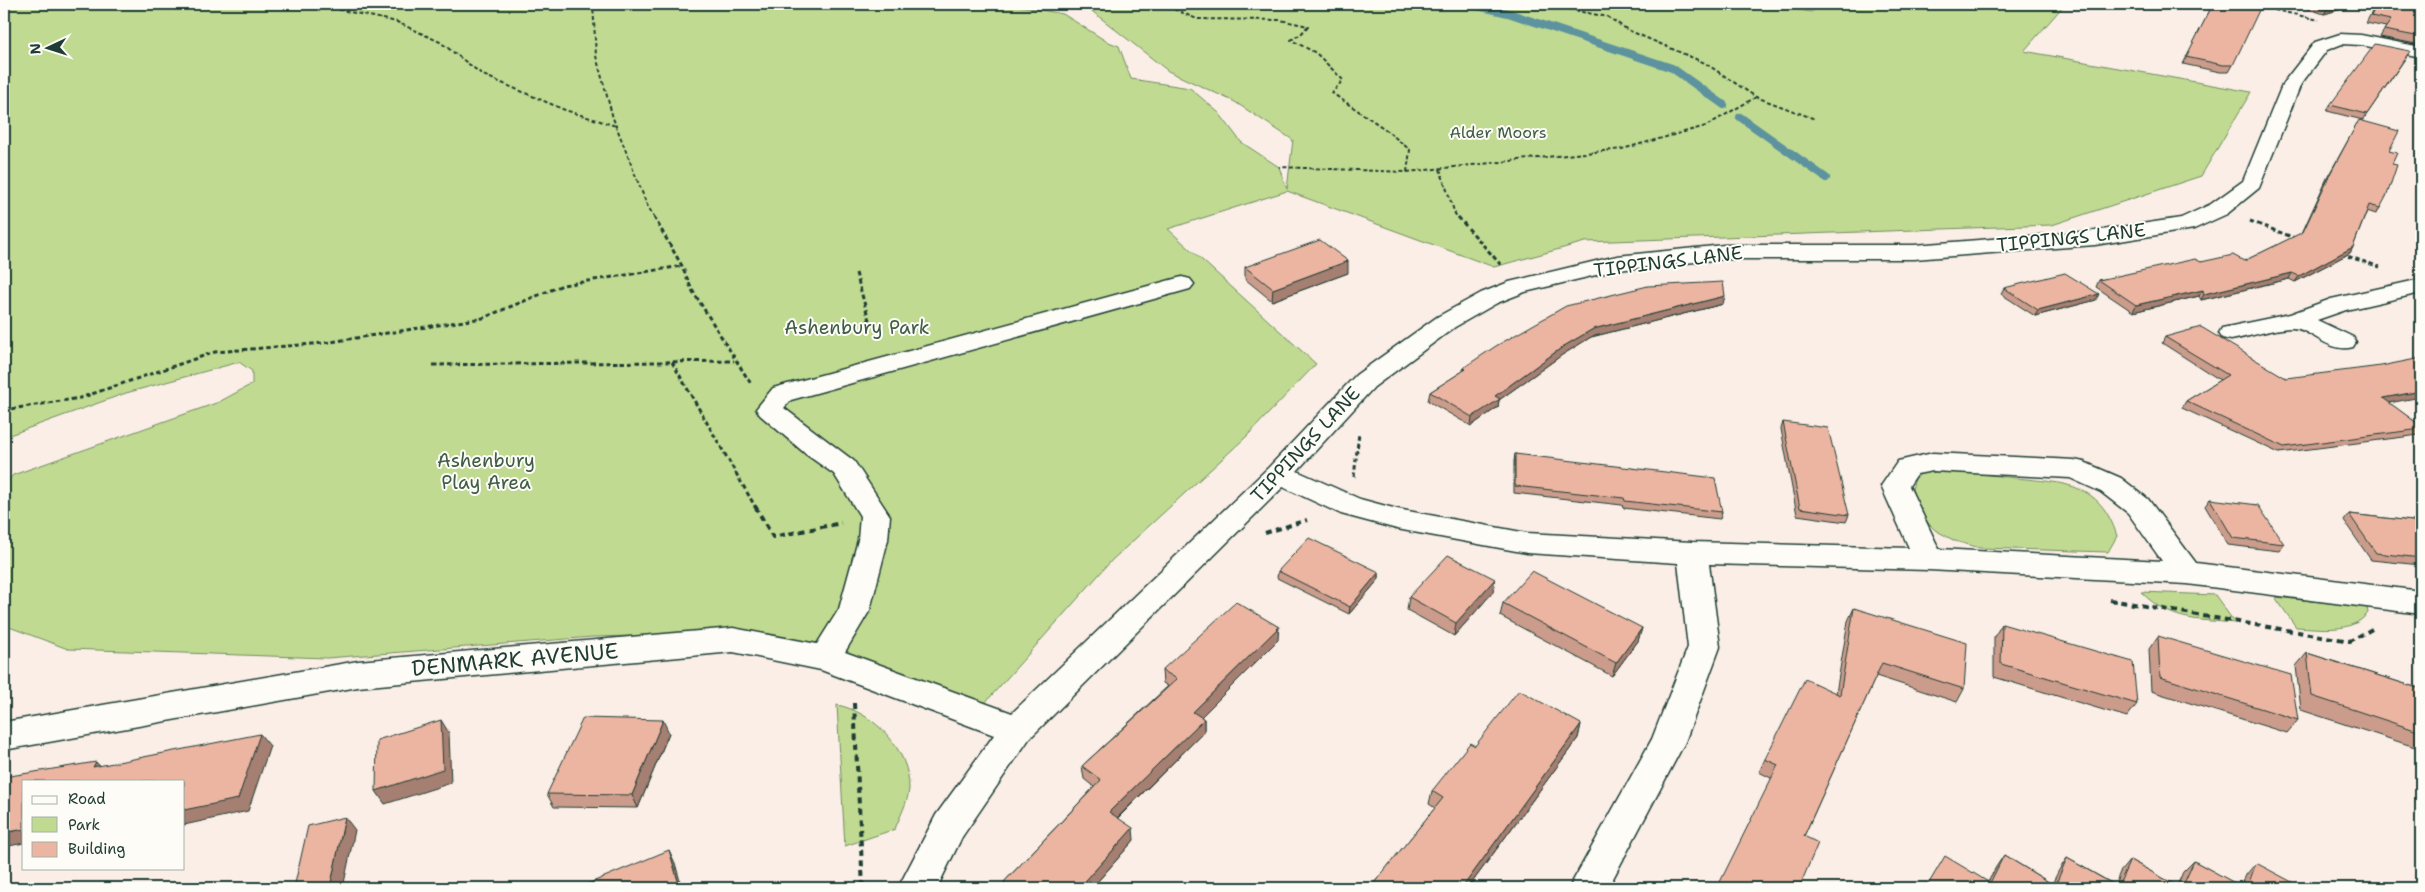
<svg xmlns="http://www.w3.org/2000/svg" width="2425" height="892" viewBox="0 0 2425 892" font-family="'Shantell Sans',sans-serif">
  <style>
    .green { fill: #c1da91; stroke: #708c62 }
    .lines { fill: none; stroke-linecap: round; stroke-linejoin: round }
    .stream { stroke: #5b939e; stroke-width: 8 }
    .minor-casing { stroke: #1f3d34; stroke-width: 3 }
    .path-far2 { stroke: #1f3d34; stroke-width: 2; stroke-dasharray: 4 2.5; stroke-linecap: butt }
    .path-far1 { stroke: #1f3d34; stroke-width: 3; stroke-dasharray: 4.5 3; stroke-linecap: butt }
    .path { stroke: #1f3d34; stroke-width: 4; stroke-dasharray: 6 4.5; stroke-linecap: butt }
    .minor { fill: #fdfcf7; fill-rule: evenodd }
    .wall { fill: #cb9c8b; stroke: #1f3d34 }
    .shaded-wall { fill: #a57f71; stroke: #1f3d34 }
    .building { fill: #ecb5a2; stroke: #1f3d34 }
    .labels { text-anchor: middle; stroke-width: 4; stroke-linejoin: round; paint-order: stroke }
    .far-park-label { font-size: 16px; fill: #3f5c47; stroke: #fdfcf7 }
    .street-label { font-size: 19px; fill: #1f3d34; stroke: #fdfcf7 }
    .park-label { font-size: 19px; fill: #3f5c47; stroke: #fdfcf7 }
    .near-street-label { font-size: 22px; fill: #1f3d34; stroke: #fdfcf7 }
  </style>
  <rect width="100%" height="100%" fill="#faeee6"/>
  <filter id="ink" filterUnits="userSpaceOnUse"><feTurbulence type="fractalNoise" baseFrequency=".02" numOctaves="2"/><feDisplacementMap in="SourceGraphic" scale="10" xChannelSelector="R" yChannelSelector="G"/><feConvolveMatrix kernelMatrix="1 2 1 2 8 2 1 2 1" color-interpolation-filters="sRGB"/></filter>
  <g filter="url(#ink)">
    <!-- green -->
    <path class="green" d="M4,4H1009L1063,14L1106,41L1119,46L1131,79L1190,88L1219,113L1241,142L1279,167L1287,189L1293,140L1235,102L1168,71L1088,8L1067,4H1767L1811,12L1824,4H2065L2024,51L2251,92L2201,176L2052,225L1585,242L1494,267L1287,191L1168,229L1316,364L1246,437L1112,560L984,704L747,633L593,637L327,658L68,649L4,625V485L13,475L219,402L252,384V371L239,362L126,393L4,437Z
      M1939,470C1965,472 1990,475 2016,478C2064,483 2100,482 2117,536L2108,552L1980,548L1955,541L1935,530L1928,523L1916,506L1912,489L1915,479L1923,472Z
      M2141,592L2215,595L2235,623C2194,619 2172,622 2141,592Z
      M2275,597L2367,607L2368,613C2351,634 2321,628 2296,627Z
      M837,705C874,712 910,750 909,789C908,802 899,818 895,829L845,846Z"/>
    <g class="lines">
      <!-- stream -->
      <path class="stream" d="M1469,4L1508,13L1672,68L1724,105
        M1740,117L1826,178"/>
      <defs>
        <path id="minor" d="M2340,34L2361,35L2421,47V57L2361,45L2342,44L2327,50L2301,84L2259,188L2227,214L2194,229L2095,245L1914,259H1724L1617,270L1525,292L1497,303L1455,327L1374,387L1297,471L1360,499L1397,509L1527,533L1692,542L1909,548L1881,486L1898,461L1933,453L2074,460L2084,462L2121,478L2148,499L2196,563L2421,591V614L2187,584L1929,570L1709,564L1720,647L1685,742L1608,888H1569L1652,739L1688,647L1678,563L1527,553L1397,529L1341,514L1283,487L1029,739L962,837L937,888H898L936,815L994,735L821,670L733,652L358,687L4,750V722L358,661L733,628L817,644L839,609L858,540L860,516L834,474L807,455L760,415L756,409L773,388L1174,279L1182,277L1190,279L1194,284L1190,289L791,400L784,408L854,461L890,516L888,540L870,610L845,652L1012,713L1269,467L1356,375L1437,317L1481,293L1509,282L1617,256L1724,245H1914L2095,231L2181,218L2211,204L2243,181L2283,83L2315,42ZM1933,471L2070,478L2101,492L2128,513L2162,561L1939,549L1909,486L1917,474Z
          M2421,279V293L2346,310L2317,320L2353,337L2356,342L2353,347C2328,354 2311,328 2292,328C2274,328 2249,337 2231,340L2222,338L2219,333L2222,328L2290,314L2331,299Z"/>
      </defs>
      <!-- minor casing -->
      <use href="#minor" class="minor-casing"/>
      <!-- path-far2 -->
      <path class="path-far2" d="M313,4L397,22L440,42L483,75L565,110L616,126
        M593,4L596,56L613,118L647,205L655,218
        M1162,4L1197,19L1280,20L1308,26L1301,34L1291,40L1316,53L1343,80L1332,93L1385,129L1410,150L1407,172L1279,167
        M1543,4L1608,17L1628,30L1705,63L1756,97L1815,119
        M2249,4L2319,20
        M1440,169L1455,214L1459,218
        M1407,172L1622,149L1706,126L1756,97"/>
      <!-- path-far1 -->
      <path class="path-far1" d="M654,217L682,266L692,290L751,384
        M1458,217L1501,265
        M2250,221L2295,238
        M2341,254L2380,267
        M856,273L870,324
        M672,362L756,508
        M433,365L734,361
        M4,410L80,398L215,352L324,343L483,318L563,285L682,266
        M1354,477L1359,433"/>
      <!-- path -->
      <path class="path" d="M755,506L773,537L841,523
        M1265,533L1307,520
        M2110,600L2350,641L2374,628
        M854,703L863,888"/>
      <!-- minor -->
      <use href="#minor" class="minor"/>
    </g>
    <!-- wall -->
    <path class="wall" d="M2213,4L2233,65L2229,72H2220L2183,64Z
      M2294,4H2359L2324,14Z
      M2376,4H2421V37L2416,44L2380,37L2386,27L2366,23Z
      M2407,56L2363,120L2327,111L2330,105Z
      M2356,126L2389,151L2392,164L2380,208L2376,214L2367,211L2353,247L2350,253L2295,282L2289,279L2201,300L2199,296L2133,312L2096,287L2099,280L2201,262L2244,261L2302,233L2327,178Z
      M1245,267L1348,273L1272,301L1245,279Z
      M2004,288L2096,300L2035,316L2001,294Z
      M1723,304L1591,337L1562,355L1499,400L1498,407L1471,426L1428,401L1430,392L1463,371V368Z
      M2165,337L2286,378L2389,403L2421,426V432L2419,435L2279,453L2182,408L2186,401L2220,380L2162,343Z
      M1783,422L1849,515L1846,522L1797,515L1781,429Z
      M1515,454L1722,512L1720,519L1623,508L1622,505L1514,493V461Z
      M2210,499L2284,544L2279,551L2228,545L2205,506Z
      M2349,514L2421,522V565L2371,560L2344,521Z
      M1278,571L1379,572V579L1349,614L1277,578Z
      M1493,592L1454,636L1407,610L1409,597Z
      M1503,603L1642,628L1638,641L1612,676L1500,616Z
      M1854,608L1964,689L1957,702L1876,676L1804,836L1799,888L1771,778L1759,772L1765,759L1836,693L1848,621Z
      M2002,624L2137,704L2127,717L1994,677V637Z
      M2158,636L2298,720L2287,733L2151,691L2149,649Z
      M1278,640L1201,717L1204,719V732L1118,818L1134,840L1092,888H1005L1004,882L1094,787L1084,779L1082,766L1168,686L1163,683L1162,670Z
      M2307,653L2421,689V749L2301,710L2296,666Z
      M1581,724L1578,738L1468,888H1370L1435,808L1429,804L1432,791L1475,746Z
      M669,733L638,808L554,807L547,794Z
      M2004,855L2052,884L2059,870L2067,858L2115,885L2120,872L2130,860L2177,886L2183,872L2194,861L2241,887L2246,875L2256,863L2290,888H1926L1988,882L1996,867Z"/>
    <!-- shaded-wall -->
    <path class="shaded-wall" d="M2338,4H2359L2324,14L2328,7Z
      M2353,247L2350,253L2295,282L2299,276Z
      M1348,261V273L1272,301L1273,289Z
      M2292,273L2289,279L2201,300L2204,294Z
      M2203,290L2199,296L2133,312L2136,305Z
      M2099,294L2096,300L2035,316L2038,310Z
      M1725,296L1723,304L1591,337L1562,355L1499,400L1498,407L1471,426L1472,417L1495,396L1564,346L1593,329Z
      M2421,391V397L2378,405L2383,398Z
      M1379,572V579L1349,614L1350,607Z
      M1495,579L1493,592L1454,636L1456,623Z
      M1279,627L1278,640L1193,725V712Z
      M1642,628L1638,641L1612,676L1616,663Z
      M1204,719V732L1110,825L1109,812Z
      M441,720L449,733L451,783L385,804L376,791Z
      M663,720L669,733L638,808L632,795Z
      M1581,724L1578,738L1468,888H1462Z
      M260,734L270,746L248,811L184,825V810Z
      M96,762L107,774L93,767Z
      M345,817L355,830L343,888H330Z
      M1133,828L1134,840L1092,888H1079Z
      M24,829V843L4,847V833Z
      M669,850L675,863L682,888H680Z"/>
    <!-- building -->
    <path class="building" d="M2213,4H2262L2233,65H2223L2186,57Z
      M2319,4H2338L2328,7Z
      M2377,4H2421V37L2384,30L2391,20L2371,16Z
      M2375,44L2410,51L2367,114L2330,105Z
      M2359,120L2399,131L2389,151L2397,153L2392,164L2397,165L2387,195L2380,208L2369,205L2353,247L2299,276L2292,273L2204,294L2203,290L2136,305L2099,280L2195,259L2201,262L2233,255L2244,261L2303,232L2331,172Z
      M1320,240L1348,261L1273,289L1245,267Z
      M2065,273L2099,294L2038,310L2004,288Z
      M1723,282L1725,296L1593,329L1564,346L1495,396L1500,399L1472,417L1430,392L1466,369L1463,368L1496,346L1566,306L1648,286Z
      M2201,327L2286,378L2381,366L2421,358V391L2383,398L2421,426V429L2284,447L2186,401L2228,375L2165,337Z
      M1783,422L1828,428L1849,515L1800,508Z
      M1515,454L1715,478L1722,512L1625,501L1624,498L1515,486Z
      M2210,499L2258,505L2284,544L2233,538Z
      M2349,514L2421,522V558L2376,553Z
      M1309,538L1379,572L1350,607L1278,571Z
      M1448,555L1495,579L1456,623L1409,597Z
      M1532,571L1642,628L1616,663L1503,603Z
      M1236,602L1279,627L1193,712L1204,719L1109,812L1133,828L1079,888H1013L1004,882L1101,780L1082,766L1177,679L1162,670Z
      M1854,608L1967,643L1964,689L1882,663L1804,836L1818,843L1799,888H1717L1778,765L1765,759L1805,679L1840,695Z
      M2002,624L2133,662L2137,704L2001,664Z
      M2158,636L2291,675L2298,720L2160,677Z
      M2307,653L2421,689V732L2312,696Z
      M1519,690L1581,724L1462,888H1370L1443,798L1432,791L1470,743L1475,746Z
      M583,718L663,720L632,795L547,794Z
      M441,720L443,769L376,791L377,740Z
      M260,734L238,799L184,810V781H24V829L4,833V777L96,762L93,767Z
      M345,817L330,888H294L308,826Z
      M669,850L680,888H578Z
      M2004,855L2055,886L2067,858L2118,887L2130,860L2181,888H1926L1945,856L1990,883Z
      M2194,861L2244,888H2182Z
      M2256,863L2292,882L2290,888H2247Z"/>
  </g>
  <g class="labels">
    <!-- far-park labels -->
    <g class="far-park-label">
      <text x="1498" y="138">Alder Moors</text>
    </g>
    <!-- street labels -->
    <g class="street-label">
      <text transform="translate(2071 237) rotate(-6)" y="7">TIPPINGS LANE</text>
      <text transform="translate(1668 261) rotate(-7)" y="7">TIPPINGS LANE</text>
      <text transform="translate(1305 444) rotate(-47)" y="7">TIPPINGS LANE</text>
    </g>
    <!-- park labels -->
    <g class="park-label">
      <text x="857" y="334">Ashenbury Park</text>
      <text x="486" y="467">Ashenbury<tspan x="486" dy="22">Play Area</tspan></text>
    </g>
    <!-- near-street labels -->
    <g class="near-street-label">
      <text transform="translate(515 659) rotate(-5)" y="8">DENMARK AVENUE</text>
    </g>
  </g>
  <!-- margin -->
  <rect width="2425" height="892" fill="none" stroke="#fdfcf7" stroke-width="20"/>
  <rect x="10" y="10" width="2405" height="872" fill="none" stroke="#1f3d34" stroke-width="2" filter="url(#ink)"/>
  <!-- legend -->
  <rect x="22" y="780" width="162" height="90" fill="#fdfcf7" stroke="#a4b0a9"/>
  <rect x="32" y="796" width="25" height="8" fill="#fdfcf7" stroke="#a4b0a9"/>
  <text x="68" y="804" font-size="15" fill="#1f3d34">Road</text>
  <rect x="32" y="817" width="25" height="15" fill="#c1da91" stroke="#a4b0a9"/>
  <text x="68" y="830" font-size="15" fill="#1f3d34">Park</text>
  <rect x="32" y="842" width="25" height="15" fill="#ecb5a2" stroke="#a4b0a9"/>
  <text x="68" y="854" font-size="15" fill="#1f3d34">Building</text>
  <!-- north arrow -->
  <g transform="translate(48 48) rotate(266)" stroke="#fdfcf7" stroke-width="4" paint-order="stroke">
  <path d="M0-4L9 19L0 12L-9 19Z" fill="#1f3d34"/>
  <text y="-8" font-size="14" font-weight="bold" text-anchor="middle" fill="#1f3d34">N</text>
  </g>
</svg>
